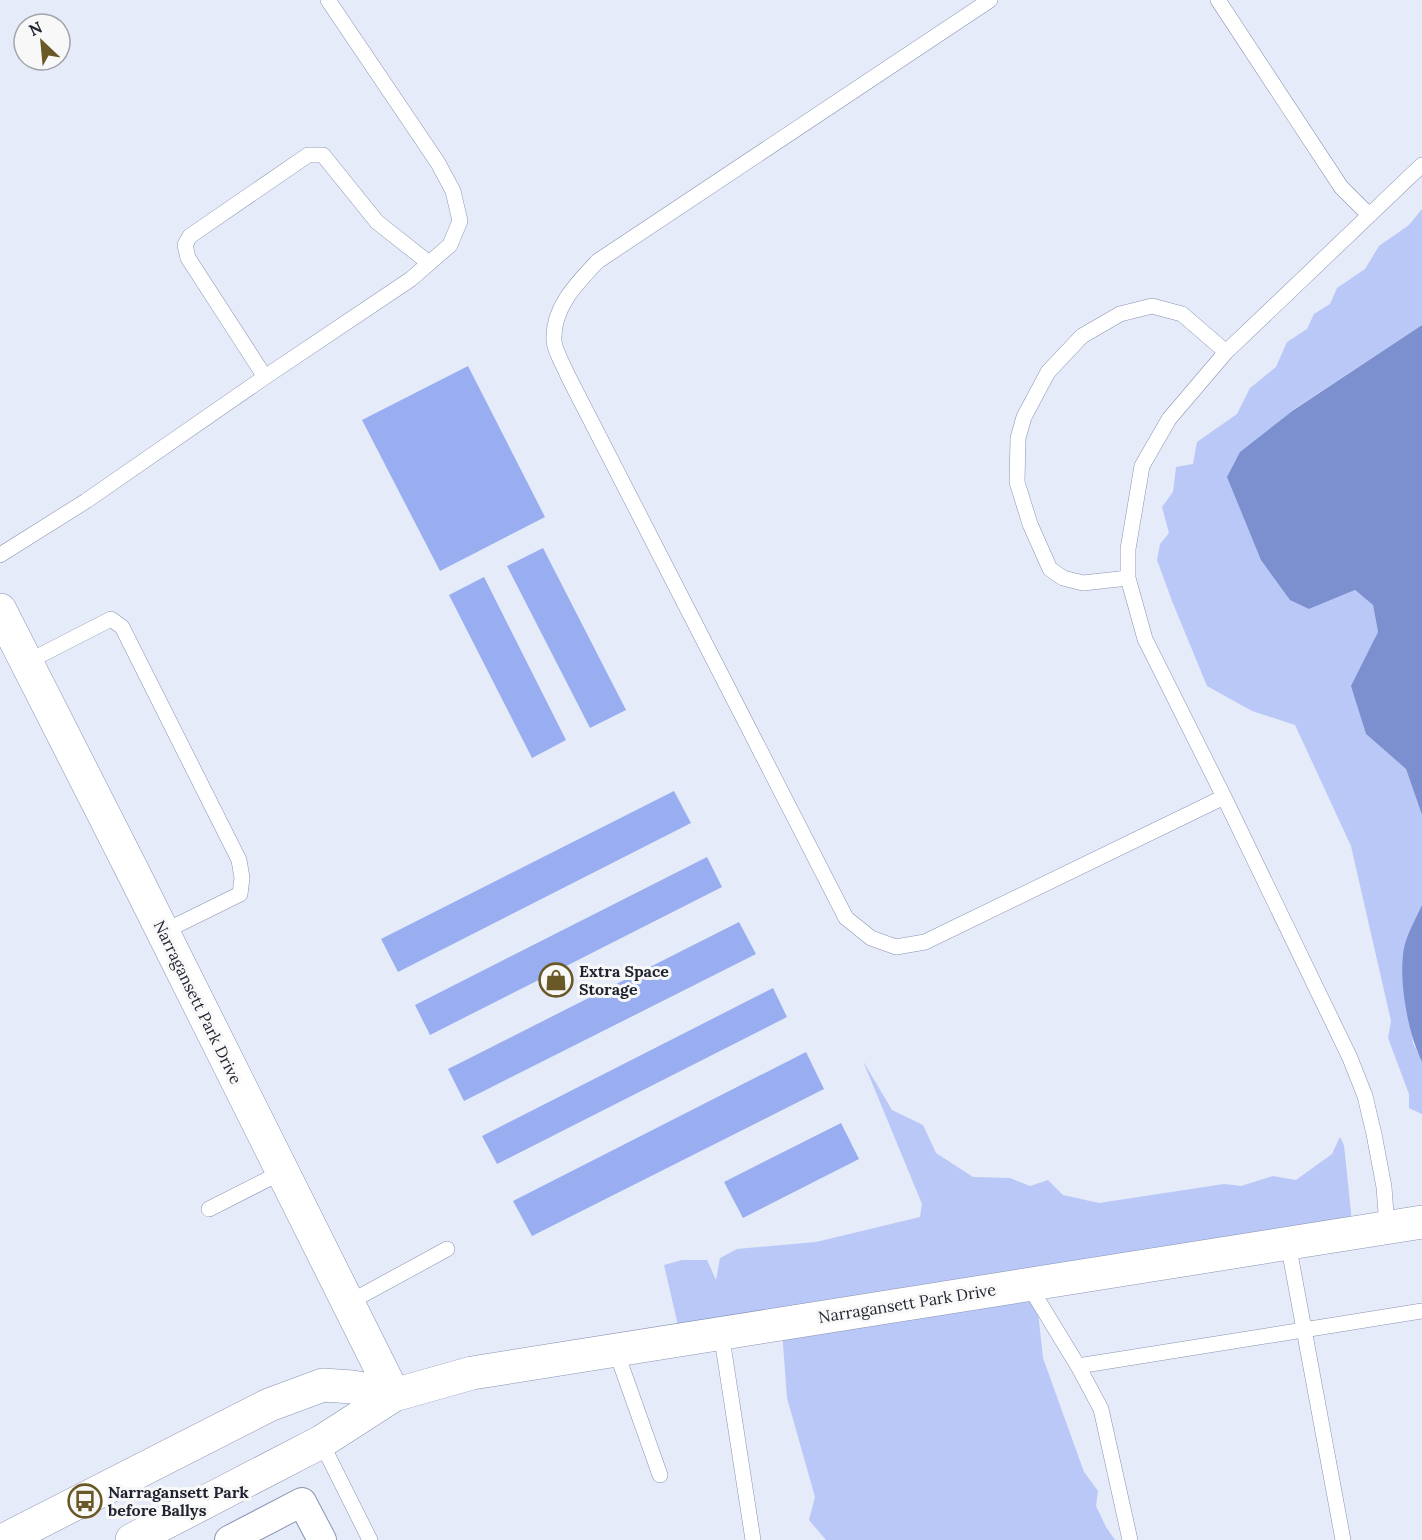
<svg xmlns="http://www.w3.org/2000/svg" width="1422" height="1540" viewBox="0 0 1422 1540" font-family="Lora,serif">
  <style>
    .green { fill: #b9c8f6 }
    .water { fill: #7c90d0 }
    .building { fill: #98aef0 }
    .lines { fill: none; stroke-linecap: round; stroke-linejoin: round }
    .lane-casing { stroke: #8893b2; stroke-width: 16 }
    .street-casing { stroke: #8893b2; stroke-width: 30 }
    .secondary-casing { stroke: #8893b2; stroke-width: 34 }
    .lane { stroke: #fff; stroke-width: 15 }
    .street { stroke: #fff; stroke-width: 28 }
    .secondary { stroke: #fff; stroke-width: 33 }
    .labels { text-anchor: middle; stroke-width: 6; stroke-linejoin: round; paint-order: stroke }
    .poi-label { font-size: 16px; font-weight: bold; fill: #1f232f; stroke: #f8f8f8; text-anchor: start }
    .street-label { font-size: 16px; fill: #1f232f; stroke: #f8f8f8 }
  </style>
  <rect width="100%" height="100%" fill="#e6ebf9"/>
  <!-- green -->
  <path class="green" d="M1422,209V325L1294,409L1309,609L1355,590L1373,605L1378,632L1352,686L1366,734L1406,769L1422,815V905L1405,946L1413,1043L1422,1062V1114L1409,1108V1094L1388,1038L1391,1021L1351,846L1295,725L1252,711L1207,686L1172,601L1157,560L1160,544L1169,533L1162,507L1173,492L1176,467L1193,464L1197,442L1237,414L1250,388L1276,367L1287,342L1307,329L1314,314L1330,304L1337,288L1365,269L1379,246L1409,225Z
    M863,1061L892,1110L923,1125L936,1153L973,1177L1010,1178L1030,1186L1048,1180L1063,1195L1099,1203L1224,1184L1241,1186L1273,1176L1296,1180L1332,1154L1340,1137L1344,1145L1354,1241L1036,1293L1043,1358L1084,1472L1098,1491L1096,1506L1106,1527L1115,1540H826L809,1520L815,1497L787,1398L782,1330L680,1334L664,1265L682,1260H707L716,1280L720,1258L737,1249L816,1242L920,1217L922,1204Z"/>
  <!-- water -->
  <path class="water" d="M1422,325V815L1406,769L1366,734L1351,686L1378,632L1373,605L1355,590L1309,609L1290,600L1261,560L1227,477L1240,452L1295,409Z
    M1422,905V1062C1408,1033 1398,981 1404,948C1407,934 1416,918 1422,905Z"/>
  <!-- building -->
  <path class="building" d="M468,366L545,517L440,571L362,420Z
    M543,548L626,710L590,728L507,566Z
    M484,577L566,740L532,758L449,595Z
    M674,791L691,823L398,972L381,939Z
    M707,857L722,887L430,1035L415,1005Z
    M739,922L756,954L464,1101L448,1069Z
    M773,988L787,1017L497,1164L482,1136Z
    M806,1052L824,1089L532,1236L513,1201Z
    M841,1123L859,1159L743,1218L724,1182Z"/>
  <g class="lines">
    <defs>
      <path id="lane" d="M990,0L598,261C577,283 552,308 554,341C555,352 564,366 568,376L846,918L871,938L896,947L925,942L1224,797
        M1218,0L1341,187L1369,215
        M265,377L188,258L185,245L190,236L308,155H323L377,222L429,263
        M0,555L86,501L265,377L411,279L450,245L460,221L453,191L438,163L328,0
        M1128,578L1083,583L1063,578L1050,569L1030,524L1017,482L1018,438L1024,417L1048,372L1082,336L1120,314L1152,306L1182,314L1226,352
        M27,662L111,619L122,627L239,860L242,878L240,894L163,932
        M209,1209L282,1172
        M1387,1227L1384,1187L1374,1134L1365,1096L1350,1058L1224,797L1145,639L1128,578V549L1142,466L1169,419L1226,352L1422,165
        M1288,1243L1343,1540
        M1028,1284L1078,1366L1101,1409L1130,1540
        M348,1303L447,1249
        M721,1332L753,1540
        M616,1351L660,1475
        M1078,1366L1422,1311
        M321,1442L370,1540"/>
      <path id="street" d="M229,1540L302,1502L322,1540"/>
      <path id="secondary" d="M0,610L131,868L394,1395
        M4,1540L269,1405L323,1385L352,1387L394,1395
        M132,1540L321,1442L394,1395L472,1373L1422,1222"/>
    </defs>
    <!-- lane casing -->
    <use href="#lane" class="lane-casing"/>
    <!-- street casing -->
    <use href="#street" class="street-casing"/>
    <!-- secondary casing -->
    <use href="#secondary" class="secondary-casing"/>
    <!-- lane -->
    <use href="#lane" class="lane"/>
    <!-- street -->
    <use href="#street" class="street"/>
    <!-- secondary -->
    <use href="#secondary" class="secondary"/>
  </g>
  <!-- icons -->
  <defs>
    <symbol id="shop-ring" viewBox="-11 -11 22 22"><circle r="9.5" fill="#f8f8f8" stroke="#6a5826" stroke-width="1.5"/><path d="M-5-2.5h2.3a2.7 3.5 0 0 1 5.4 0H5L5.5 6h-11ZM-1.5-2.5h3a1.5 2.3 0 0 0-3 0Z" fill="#6a5826"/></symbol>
    <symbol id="bus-ring" viewBox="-11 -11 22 22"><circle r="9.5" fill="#f8f8f8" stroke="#6a5826" stroke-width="1.5"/><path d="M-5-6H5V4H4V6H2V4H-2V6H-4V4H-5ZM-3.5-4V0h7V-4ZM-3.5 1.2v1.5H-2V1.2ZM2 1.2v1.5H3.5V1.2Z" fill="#6a5826"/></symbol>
  </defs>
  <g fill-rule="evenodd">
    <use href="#shop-ring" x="537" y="961" width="38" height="38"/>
    <use href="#bus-ring" x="66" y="1482" width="38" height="38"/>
  </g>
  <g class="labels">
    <!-- poi labels -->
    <g class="poi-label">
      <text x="579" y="977">Extra Space<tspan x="579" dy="18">Storage</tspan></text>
      <text x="108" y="1498">Narragansett Park<tspan x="108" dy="18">before Ballys</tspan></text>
    </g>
    <!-- street labels -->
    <g class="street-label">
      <text transform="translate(198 1002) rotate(64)" y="6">Narragansett Park Drive</text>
      <text transform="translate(907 1303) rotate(-9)" y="6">Narragansett Park Drive</text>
    </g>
  </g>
  <!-- north arrow -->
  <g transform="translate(42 42) rotate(334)"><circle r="28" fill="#f8f8f8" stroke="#a1a3a8" stroke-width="1.5"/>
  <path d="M0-4.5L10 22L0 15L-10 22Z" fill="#6a5826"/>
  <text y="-9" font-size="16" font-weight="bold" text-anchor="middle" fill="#1f232f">N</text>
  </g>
</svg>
